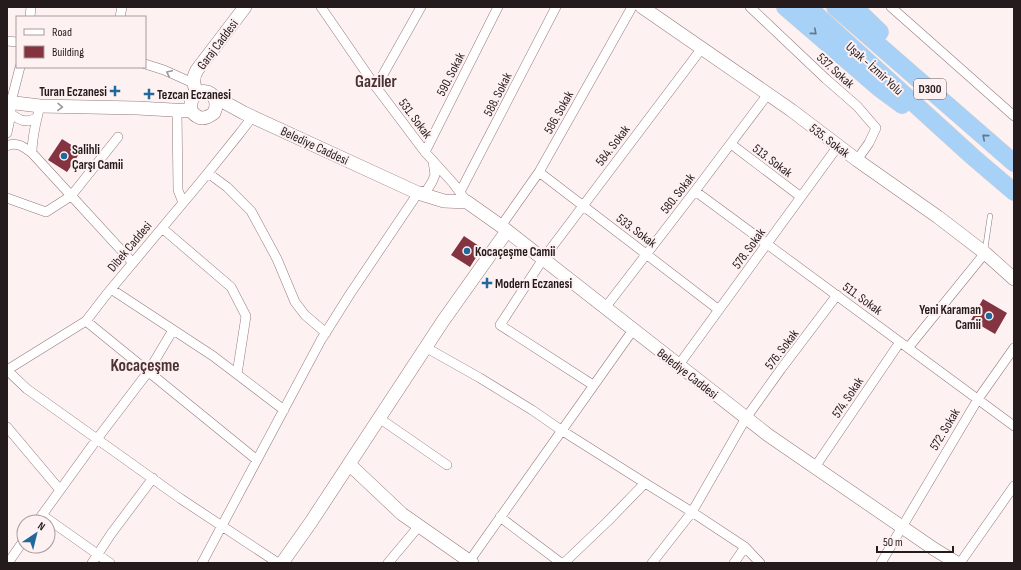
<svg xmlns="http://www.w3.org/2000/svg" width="1021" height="570" viewBox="0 0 1021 570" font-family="'Sofia Sans Condensed',sans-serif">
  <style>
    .building { fill: #843440 }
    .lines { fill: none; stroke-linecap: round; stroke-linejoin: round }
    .lane-casing { stroke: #95797b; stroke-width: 5.5 }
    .street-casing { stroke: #95797b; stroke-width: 10 }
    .secondary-casing { stroke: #95797b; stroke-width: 14 }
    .highway-casing { stroke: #d4d1d2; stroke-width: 18 }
    .lane { stroke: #fff; stroke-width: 4.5 }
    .street { stroke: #fff; stroke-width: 9 }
    .secondary { stroke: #fff; stroke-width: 13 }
    .highway { stroke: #a7d1f6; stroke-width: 17 }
    .oneway { stroke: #667689 }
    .oneway2 { stroke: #9d9899 }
    .poi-dot { fill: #20689c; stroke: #fef1f2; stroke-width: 1.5 }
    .labels { text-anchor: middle; stroke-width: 4; stroke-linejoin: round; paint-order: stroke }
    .shield { fill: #fef1f2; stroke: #675b5c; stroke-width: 1 }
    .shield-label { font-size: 12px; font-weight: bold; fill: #261b1c }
    .street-label { font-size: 13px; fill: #261b1c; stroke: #fef1f2 }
    .poi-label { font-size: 13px; font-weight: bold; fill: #261b1c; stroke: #fef1f2; text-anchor: start }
    .district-label { font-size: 17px; font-weight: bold; fill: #4b3335; stroke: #fef1f2 }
  </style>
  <rect width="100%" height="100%" fill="#fef1f2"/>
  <!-- building -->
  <path class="building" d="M62,139L81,151L67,172L48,160Z
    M464,236L482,248L470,267L451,255Z
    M983,299L1007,313L995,334L971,320Z"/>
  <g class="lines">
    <defs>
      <path id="lane" d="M985,250L990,216"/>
      <path id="street" d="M321,7L376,87L425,152L453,183L467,202
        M750,7L826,79L857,106L876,128L869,143L857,160
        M891,7L1014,116
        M30,17L31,7
        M120,17L122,7
        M7,41L17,42
        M145,64L164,70L193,83
        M376,87L421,7
        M177,110L178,190L183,203
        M11,114C21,121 25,123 37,118
        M7,133L11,114V102L20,67
        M731,144L801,197
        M7,146C16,141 24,147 32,153L133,263
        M425,152L498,7
        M32,153C32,137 36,121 40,106
        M539,172L719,310
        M208,173L227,187L251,211L277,259L295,302L305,315L326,333
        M695,191L1014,426
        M460,192L556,7
        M7,198L46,212L71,196L118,137
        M501,226L539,172L632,7
        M162,228L231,287L246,316L237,374
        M111,289L213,356L284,410
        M605,308L695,191L768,94
        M86,321L257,460
        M425,347L480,378L532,410L561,430L645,483
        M908,348L985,253
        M678,366L838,146
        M7,370L86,321L106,295L203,179L240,133L253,116
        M7,370L27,389L181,499L278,563
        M593,385L500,325L543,259L702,48
        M379,418L447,465
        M7,427L60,490
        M815,467L900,342
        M42,515L110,563
        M500,517L561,563
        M37,522L97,439L148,372L173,330
        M8,563L24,540
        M92,563L111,534L153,478
        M202,563L321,340L350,294L418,193L427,190L432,182L435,175L433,161
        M388,563L419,526
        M468,563L633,330
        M564,563L608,521L645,483L692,512L745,547L760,563
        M652,563L692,512L746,418L781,369L837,295
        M734,563L745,547
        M881,563L902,527L978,399L1014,348
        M960,563L1014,486"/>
      <path id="secondary" d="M642,7L791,110L857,160L938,217L985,253L1014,279
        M197,93C193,83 192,79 197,70L245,7
        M213,96L244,113L418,193L444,201L467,202L501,226L768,435L934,549L957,563
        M7,102L40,106L137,108L191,111C199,120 204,120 214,113C225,88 187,82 191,111
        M349,464L402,514L472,563
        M282,563L311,522L443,321L507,231"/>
      <path id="highway" d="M785,7L879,88L902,105
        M808,7L973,157L1014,192
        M835,7L1014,163
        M854,7L880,32"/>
    </defs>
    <!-- lane casing -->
    <use href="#lane" class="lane-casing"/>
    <!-- street casing -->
    <use href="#street" class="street-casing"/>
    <!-- secondary casing -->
    <use href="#secondary" class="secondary-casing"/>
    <!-- highway casing -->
    <use href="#highway" class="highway-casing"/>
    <!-- lane -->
    <use href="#lane" class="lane"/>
    <!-- street -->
    <use href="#street" class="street"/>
    <!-- secondary -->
    <use href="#secondary" class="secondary"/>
    <!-- highway -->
    <use href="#highway" class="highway"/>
  </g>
  <!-- one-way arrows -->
  <defs><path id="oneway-chevron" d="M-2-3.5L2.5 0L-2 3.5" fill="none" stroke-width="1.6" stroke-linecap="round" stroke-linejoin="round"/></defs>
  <g class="oneway">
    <use href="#oneway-chevron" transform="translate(814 32) rotate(41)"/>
    <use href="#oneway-chevron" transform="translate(985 137) rotate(-139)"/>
  </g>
  <g class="oneway2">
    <use href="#oneway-chevron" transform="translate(169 73) rotate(-155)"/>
    <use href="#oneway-chevron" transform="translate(60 107) rotate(1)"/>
  </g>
  <!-- markers -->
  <g class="poi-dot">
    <path d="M113 85h4v4h4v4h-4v4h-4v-4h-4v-4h4z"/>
    <path d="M147 88h4v4h4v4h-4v4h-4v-4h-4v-4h4z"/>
    <circle cx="64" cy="156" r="4"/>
    <circle cx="467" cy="251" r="4"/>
    <path d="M485 277h4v4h4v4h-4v4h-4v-4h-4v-4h4z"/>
    <circle cx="989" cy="316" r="4"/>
  </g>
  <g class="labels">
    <!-- shield labels -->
    <rect class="shield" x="914" y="79" width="32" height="20" rx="3"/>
    <g class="shield-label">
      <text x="930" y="93">D300</text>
    </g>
    <!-- street labels -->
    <g class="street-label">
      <text transform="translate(217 44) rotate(-53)" y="5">Garaj Caddesi</text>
      <text transform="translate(875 68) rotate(42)" y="5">Uşak - İzmir Yolu</text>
      <text transform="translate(836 70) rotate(42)" y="5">537. Sokak</text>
      <text transform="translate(450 74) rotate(-63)" y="5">590. Sokak</text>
      <text transform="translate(497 94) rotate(-63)" y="5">588. Sokak</text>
      <text transform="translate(558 112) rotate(-61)" y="5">586. Sokak</text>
      <text transform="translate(416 118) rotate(53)" y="5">531. Sokak</text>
      <text transform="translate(830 140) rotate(37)" y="5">535. Sokak</text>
      <text transform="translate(315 145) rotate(25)" y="5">Belediye Caddesi</text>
      <text transform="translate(612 145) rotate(-53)" y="5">584. Sokak</text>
      <text transform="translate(773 160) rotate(37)" y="5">513. Sokak</text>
      <text transform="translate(677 193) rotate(-52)" y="5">580. Sokak</text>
      <text transform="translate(637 230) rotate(37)" y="5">533. Sokak</text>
      <text transform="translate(129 246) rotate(-50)" y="5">Dibek Caddesi</text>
      <text transform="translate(748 248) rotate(-54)" y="5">578. Sokak</text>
      <text transform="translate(863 298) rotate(36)" y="5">511. Sokak</text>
      <text transform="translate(781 349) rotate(-53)" y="5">576. Sokak</text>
      <text transform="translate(688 373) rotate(38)" y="5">Belediye Caddesi</text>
      <text transform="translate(847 397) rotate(-56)" y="5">574. Sokak</text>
      <text transform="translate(944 429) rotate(-59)" y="5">572. Sokak</text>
    </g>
    <!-- poi labels -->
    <g class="poi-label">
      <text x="107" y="96" text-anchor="end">Turan Eczanesi</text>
      <text x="157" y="99">Tezcan Eczanesi</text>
      <text x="72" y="154">Salihli<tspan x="72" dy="15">Çarşı Camii</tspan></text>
      <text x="475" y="256">Kocaçeşme Camii</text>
      <text x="495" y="288">Modern Eczanesi</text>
      <text x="981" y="314" text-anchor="end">Yeni Karaman<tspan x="981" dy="15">Camii</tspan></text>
    </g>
    <!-- district labels -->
    <g class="district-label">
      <text x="376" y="87">Gaziler</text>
      <text x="145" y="371">Kocaçeşme</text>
    </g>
  </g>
  <!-- border -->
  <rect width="1021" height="570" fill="none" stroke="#261b1c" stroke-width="16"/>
  <!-- legend -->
  <rect x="16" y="16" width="130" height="52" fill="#fef1f2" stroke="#a89b9c"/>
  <rect x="24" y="29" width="20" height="6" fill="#ffffff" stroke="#a89b9c"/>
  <text x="52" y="36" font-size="12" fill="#261b1c">Road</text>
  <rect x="24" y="46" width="20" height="12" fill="#843440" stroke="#a89b9c"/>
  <text x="52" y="56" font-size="12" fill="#261b1c">Building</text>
  <!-- north arrow -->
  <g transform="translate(36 534) rotate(35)"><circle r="19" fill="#fef1f2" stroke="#a89b9c"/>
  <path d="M0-3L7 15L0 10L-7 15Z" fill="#20689c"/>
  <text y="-6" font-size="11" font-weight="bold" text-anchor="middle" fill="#261b1c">N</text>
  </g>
  <!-- scale -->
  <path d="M877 546v6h76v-6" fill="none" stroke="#261b1c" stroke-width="2"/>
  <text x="883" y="546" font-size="12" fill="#261b1c" stroke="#fef1f2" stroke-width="3" paint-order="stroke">50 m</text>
</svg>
